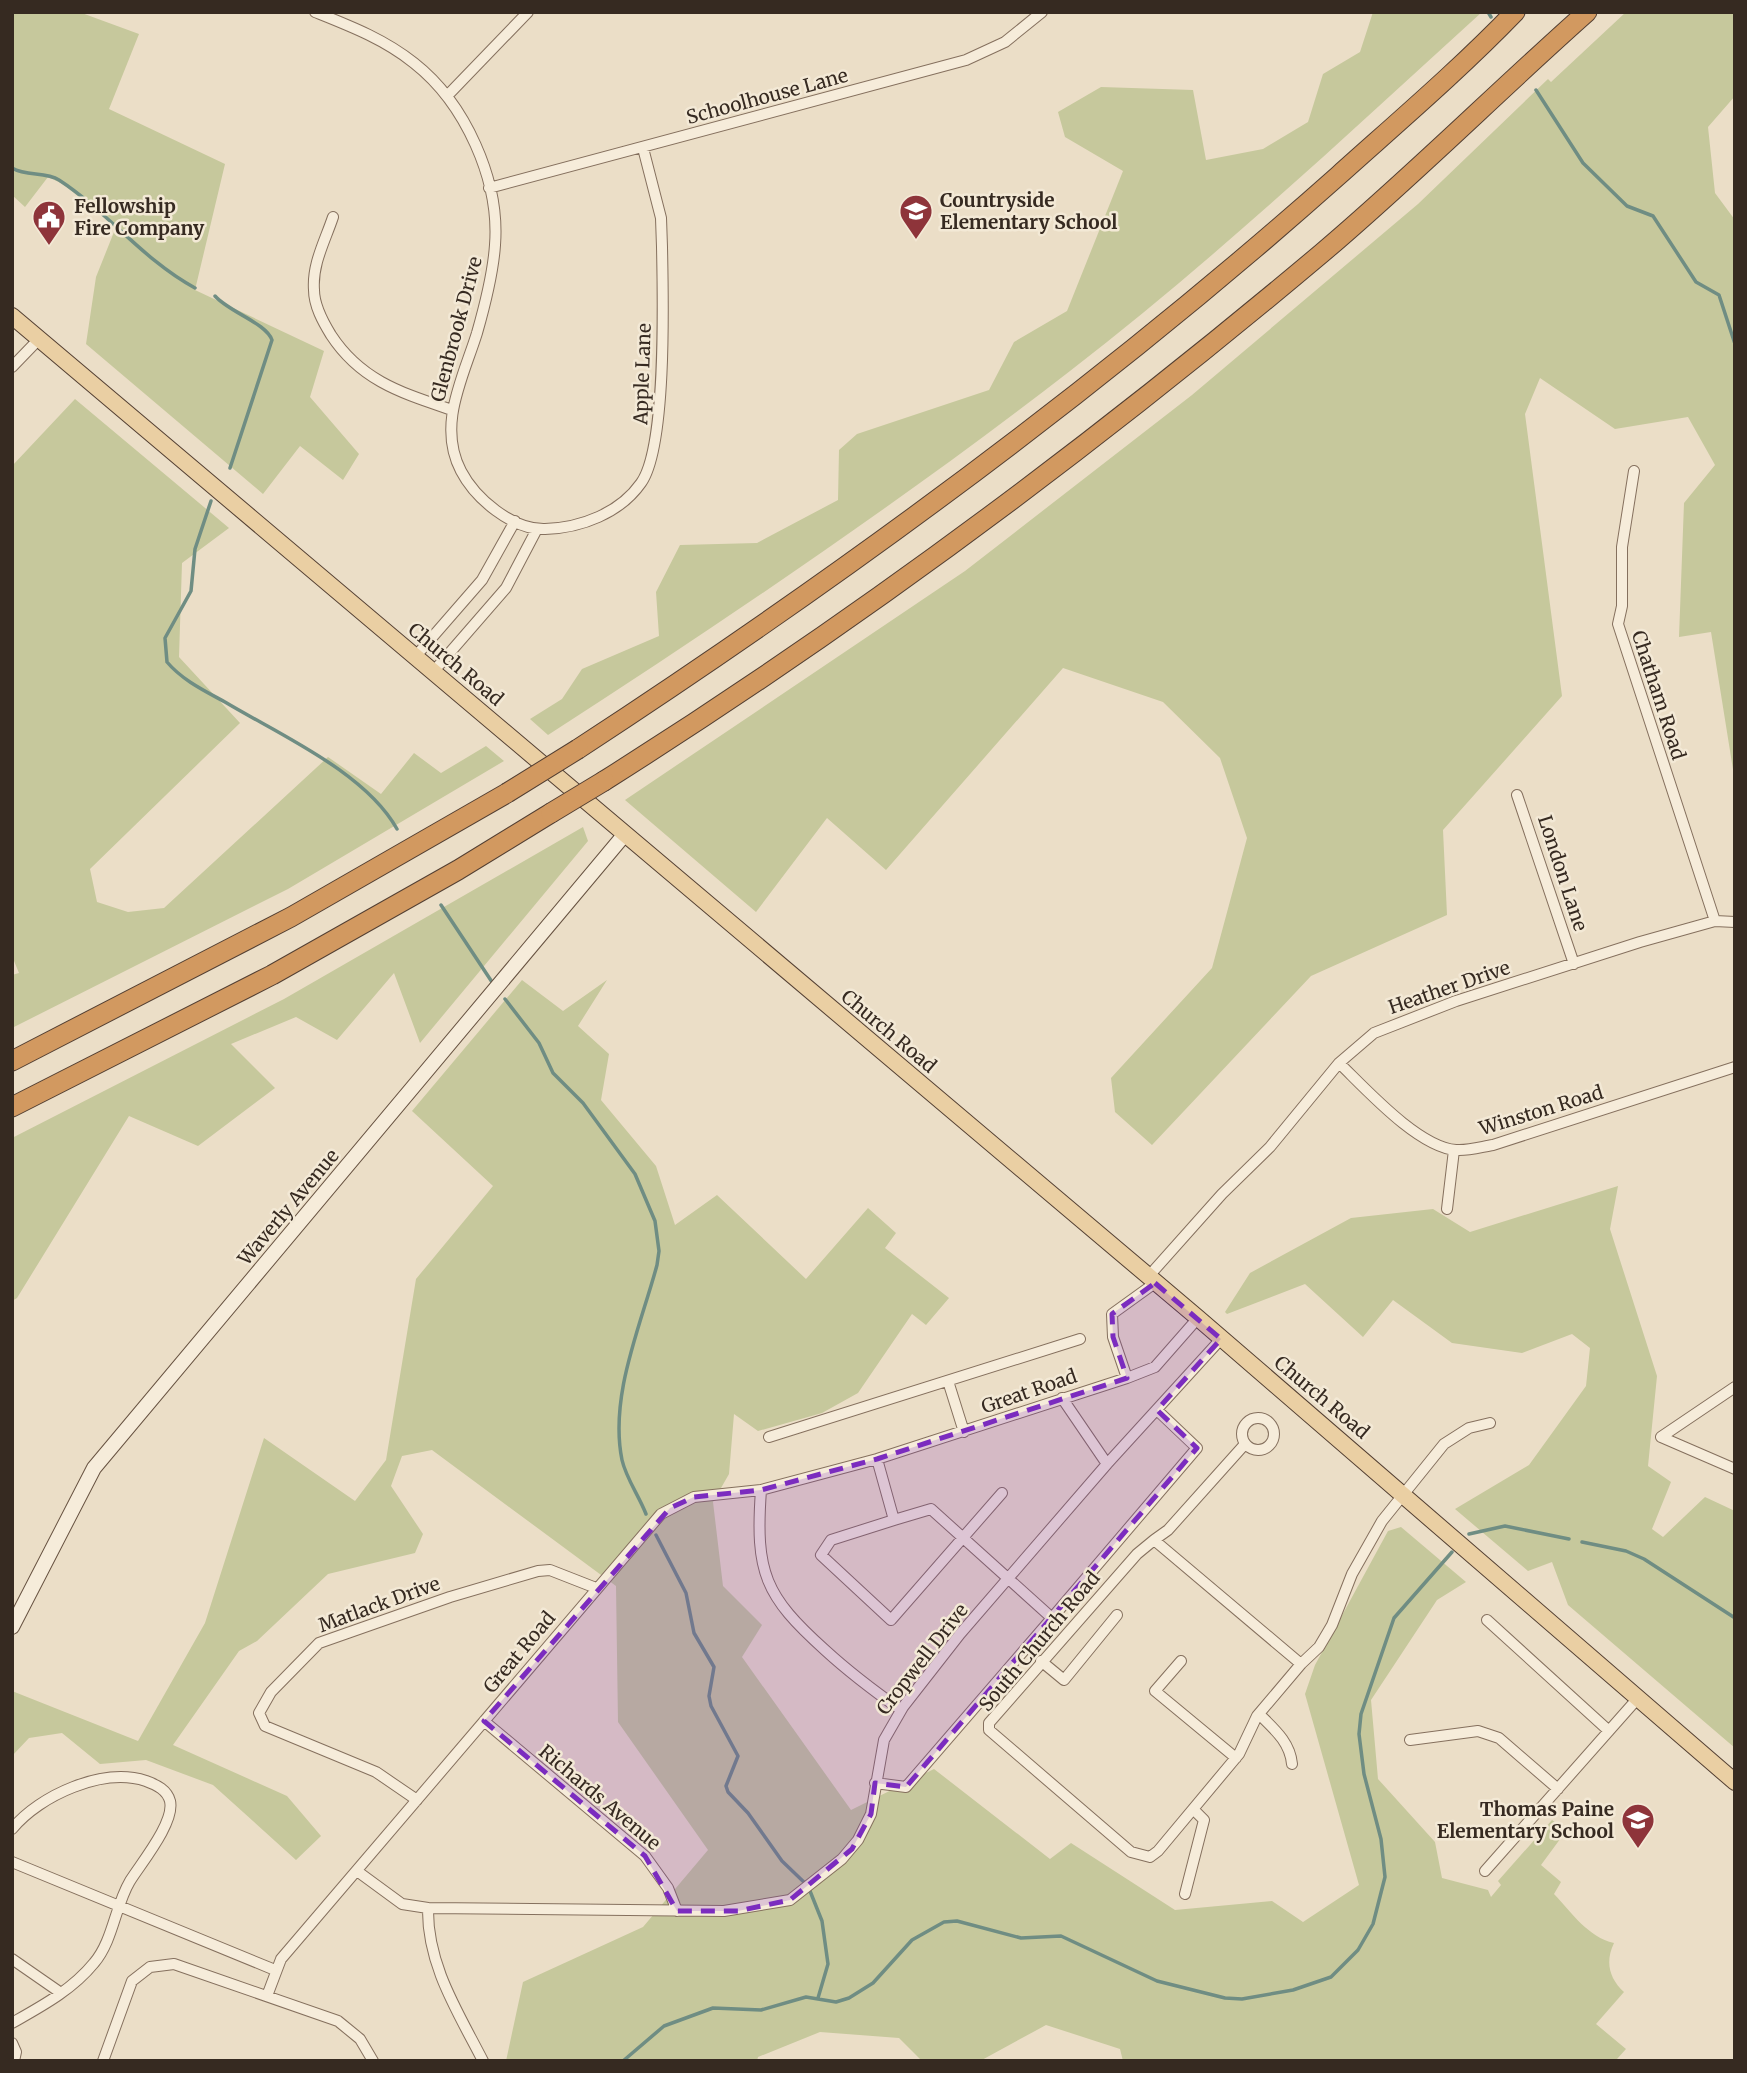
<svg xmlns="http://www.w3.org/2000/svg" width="1747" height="2073" viewBox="0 0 1747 2073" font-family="Merriweather,serif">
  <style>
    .green { fill: #c6c89c }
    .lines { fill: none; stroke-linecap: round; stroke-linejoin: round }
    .stream { stroke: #6f8d83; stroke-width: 3.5 }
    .street-casing { stroke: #85705e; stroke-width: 12 }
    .secondary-casing { stroke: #675241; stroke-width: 16 }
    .primary-casing { stroke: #533f32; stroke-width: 18 }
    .highway-casing { stroke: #533f32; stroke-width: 21 }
    .street { stroke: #f6ecda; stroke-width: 10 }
    .secondary { stroke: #f6ecda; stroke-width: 14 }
    .primary { stroke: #eacfa3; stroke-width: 16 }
    .highway { stroke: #d29960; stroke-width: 19 }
    .highway-bridge-casing { stroke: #533f32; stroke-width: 21; stroke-linecap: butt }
    .highway-bridge { stroke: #d29960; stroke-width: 19 }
    .marked { fill: #7b2cbf; fill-opacity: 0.2; stroke: #7b2cbf; stroke-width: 5; stroke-dasharray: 14 9; stroke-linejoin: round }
    .labels { text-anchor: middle; stroke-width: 5; stroke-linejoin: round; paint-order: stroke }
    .street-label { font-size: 19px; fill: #362a21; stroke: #f3e9d6 }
    .poi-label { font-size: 19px; font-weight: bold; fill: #362a21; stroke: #f3e9d6; text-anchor: start }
  </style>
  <rect width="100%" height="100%" fill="#ebdec7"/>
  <!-- green -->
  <path class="green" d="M12,12H79L139,34L109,109L225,164L195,290L324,351L310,397L359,454L343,480L300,446L263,494L86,344L96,277L116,227L63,184L48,177L25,207L12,195Z
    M1373,12H1482C1347,135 1214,260 1070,371C902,501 726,620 548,735L530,719L562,699L582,669L659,636L656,592L680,545L757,543L838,500L839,450L857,434L989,390L1014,342L1067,311L1123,171L1065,137L1058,112L1101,87L1193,90L1206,160L1263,149L1308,122L1323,74L1360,52Z
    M1626,12H1735V96L1708,127L1715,193L1735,220V782L1711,632L1679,637L1684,503L1715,465L1688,417L1615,429L1540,378L1525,414L1562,696L1443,830L1447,915L1311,976L1152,1145L1115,1112L1111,1078L1212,968L1247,838L1220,758L1163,702L1063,668L886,870L827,818L756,912L625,800L965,571L1192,395L1418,204L1548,79L1551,82Z
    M75,399L229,528L182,563L179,657L240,723L90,869L97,902L128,912L164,908L328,757L381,794L414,753L441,773L486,746L504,761L288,889L12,1028V975L19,973L12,956V466Z
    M583,827L588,841L420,1043L394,973L337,1040L296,1017L231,1044L275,1088L198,1146L129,1116L17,1298L12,1301V1138L284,999Z
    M522,980L563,1011L607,980L578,1026L609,1054L601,1100L656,1166L675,1225L717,1195L806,1279L868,1208L896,1233L885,1248L949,1298L926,1325L912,1314L858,1393L822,1413L758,1431L734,1414L729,1474L713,1502L723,1586L762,1625L742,1657L851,1810L934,1769L1050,1859L1071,1843L1175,1910L1272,1901L1303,1922L1359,1885L1305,1694L1315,1665L1388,1531L1401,1527L1466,1582L1437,1600L1371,1700L1378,1779L1435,1842L1442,1878L1488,1890L1491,1897L1501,1885L1498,1881L1552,1820L1566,1831L1541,1865L1561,1882L1554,1894C1572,1913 1588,1937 1614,1943C1605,1962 1609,1978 1624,1992L1596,2024L1626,2049L1617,2059L1623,2061H1123L1120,2049L1046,2025L980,2061H922L899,2038L820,2032L758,2057L757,2061H506L523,1982L643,1927L708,1850L618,1722L616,1586L432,1450L402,1456L391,1486L423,1534L415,1553L328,1574L257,1641L239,1651L173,1745L287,1796L321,1836L296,1860L213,1785L146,1760L100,1764L62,1733L29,1738L12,1756V1691L138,1741L205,1623L264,1438L355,1501L386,1460L416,1279L493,1186L412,1111Z
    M1618,1186L1610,1229L1657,1376L1648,1466L1671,1482L1652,1529L1663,1537L1705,1497L1735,1511V1748L1568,1605L1552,1562L1528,1571L1455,1509L1529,1465L1586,1386L1590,1348L1572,1334L1522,1353L1452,1343L1393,1300L1363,1337L1305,1284L1227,1314L1225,1312L1250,1273L1351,1218L1433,1209L1470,1232Z"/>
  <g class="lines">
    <!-- stream -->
    <path class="stream" d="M1488,12L1491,17
      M1536,90L1583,163L1627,206L1653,216L1696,282L1719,295L1735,344
      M12,168C27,177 45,171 59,180C108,212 143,260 195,288
      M215,296C229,312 266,323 272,340L230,468
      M211,501L195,549L191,591L165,638L167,662C182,680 205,691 225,702C280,735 365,772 397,829
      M441,905L492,982
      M505,999L539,1043L553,1073L583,1103L635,1174L655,1221L659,1251L657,1265C641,1325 609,1396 622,1460C626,1478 639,1496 646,1514
      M1469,1534L1505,1526L1569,1539
      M656,1535L686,1593L694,1633L714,1667L709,1696L711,1706L738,1756L726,1786L728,1792L748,1813L782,1861L808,1886L822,1921L828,1964L818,1998
      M1582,1542L1626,1551L1644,1559L1735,1618
      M623,2061L664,2026L713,2008L761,2010L806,1997L836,2002L849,1998L873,1983L912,1940L944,1922L957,1921L1021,1938L1061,1936L1157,1981L1225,1998L1242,1999L1293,1990L1331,1977L1358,1950L1373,1924L1385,1877L1381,1839L1364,1774L1359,1734L1361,1714L1394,1618L1452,1552"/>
    <defs>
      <path id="street" d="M315,12C350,26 384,39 414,63C465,103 500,180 495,245C493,275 485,305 477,333C463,378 437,425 461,471C475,498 512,530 545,529C581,528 620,513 641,483C667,447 663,296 662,247L661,218L643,148
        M447,96L528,12
        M489,188L966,60L1005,42L1042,12
        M333,217C325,241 312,264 314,290C314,306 323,322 331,335C361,381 402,393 452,410
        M12,367L39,339
        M1634,471L1622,547V606L1618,624L1715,921
        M415,657L482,580L515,521
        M433,672L506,588L537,529
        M1517,795L1574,964
        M1339,1063C1366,1089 1418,1147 1456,1150C1468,1151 1481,1147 1493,1145L1735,1067
        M1447,1209L1454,1150
        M1148,1277L1222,1194L1270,1147L1339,1063L1374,1033L1456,1001L1640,942L1715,921L1735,922
        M1127,1378L1113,1337L1112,1314L1155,1283
        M948,1381L964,1432
        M1062,1398L1107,1464
        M1242 1434a16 16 0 1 1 32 0a16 16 0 1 1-32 0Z
        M769,1437L1080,1339
        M1661,1437L1735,1387
        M1661,1437L1735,1469
        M761,1490C755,1573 765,1596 825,1650C849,1672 874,1691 901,1710
        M894,1520L831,1540L821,1555L891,1620L1002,1493
        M1154,1540L1168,1530L1245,1444
        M1052,1618L1197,1448L1157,1410
        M1487,1620L1609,1731
        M1041,1661L1064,1680L1117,1615
        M1181,1661L1155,1691L1236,1758
        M1301,1664L1257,1716L1239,1754L1158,1851L1150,1857L1131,1852L989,1730V1723L1137,1554L1154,1540L1301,1664L1319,1647L1332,1625L1352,1574L1382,1521L1444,1444L1469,1428L1490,1423
        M1259,1714C1274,1729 1290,1742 1292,1764
        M484,1721L645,1856L668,1888L677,1911
        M1410,1740L1478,1731L1499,1738L1558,1789
        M875,1783L906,1787L1052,1618L931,1509L894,1520L877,1459
        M417,1800L376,1772L265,1726L259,1713L271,1692L319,1643L450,1597L538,1571L550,1570L596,1588
        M12,1829C40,1795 103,1767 146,1781C157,1785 167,1790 170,1801C175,1822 142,1862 130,1881C115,1906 113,1941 94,1963C72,1990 42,2006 12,2023
        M12,1862L275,1970
        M357,1871L402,1904L428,1908C427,1965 458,2012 483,2061
        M1485,1871L1638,1698
        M1185,1894L1204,1820L1193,1809
        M428,1908L724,1911L790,1900L842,1859L858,1840L871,1814L884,1740L903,1707L960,1634L1107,1464L1221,1339
        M12,1959L61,1993
        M267,1996L281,1959L661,1514L694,1497L761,1490L877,1459L1127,1378L1155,1367L1198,1318
        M12,2043L16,2052L14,2061
        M103,2061L132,1981L150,1967L174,1964L338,2021L360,2039L373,2061"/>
      <path id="secondary" d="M12,1627L94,1468L625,834"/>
      <path id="primary" d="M12,316L1198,1318L1735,1782"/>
      <path id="highway" d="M578,749C844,575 1101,387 1339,175C1398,122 1459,70 1515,12
        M604,781C856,622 1094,445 1322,253C1413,176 1498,91 1587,12
        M12,1061L291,917L507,793
        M12,1107L272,975L458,870L551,813"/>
    </defs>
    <!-- street casing -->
    <use href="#street" class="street-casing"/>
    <!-- secondary casing -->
    <use href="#secondary" class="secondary-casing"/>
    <!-- primary casing -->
    <use href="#primary" class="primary-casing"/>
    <!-- highway casing -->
    <use href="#highway" class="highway-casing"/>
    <!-- street -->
    <use href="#street" class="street"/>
    <!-- secondary -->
    <use href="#secondary" class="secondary"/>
    <!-- primary -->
    <use href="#primary" class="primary"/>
    <!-- highway -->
    <use href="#highway" class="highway"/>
    <defs>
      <path id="highway-bridge" d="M507,793L578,749
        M551,813L604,781"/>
    </defs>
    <!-- highway-bridge casing -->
    <use href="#highway-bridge" class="highway-bridge-casing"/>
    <!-- highway-bridge -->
    <use href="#highway-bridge" class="highway-bridge"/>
  </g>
  <!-- marked area -->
  <path class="marked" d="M1155,1283L1221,1339L1157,1410L1197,1448L906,1787L875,1783L871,1814L852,1849L790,1900L738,1911H677L645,1856L484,1721L670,1508L694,1497L761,1490L877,1459L1127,1378L1113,1337L1112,1314Z"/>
  <!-- icons -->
  <defs>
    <symbol id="school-pin" viewBox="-11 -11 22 30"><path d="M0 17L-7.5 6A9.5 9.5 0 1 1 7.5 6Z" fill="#8e343a" stroke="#f3e9d6"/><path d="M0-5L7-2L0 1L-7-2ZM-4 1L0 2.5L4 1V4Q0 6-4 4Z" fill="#fff"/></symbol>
    <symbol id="civic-pin" viewBox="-11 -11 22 30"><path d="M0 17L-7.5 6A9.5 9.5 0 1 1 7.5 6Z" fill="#8e343a" stroke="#f3e9d6"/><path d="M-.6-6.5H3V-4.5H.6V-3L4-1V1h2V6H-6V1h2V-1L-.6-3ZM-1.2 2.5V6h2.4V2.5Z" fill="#fff"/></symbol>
  </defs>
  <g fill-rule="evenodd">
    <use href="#school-pin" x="897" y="192" width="38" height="52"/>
    <use href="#civic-pin" x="30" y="198" width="38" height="52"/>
    <use href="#school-pin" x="1619" y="1801" width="38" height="52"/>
  </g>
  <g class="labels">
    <!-- street labels -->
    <g class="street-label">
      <text transform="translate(767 96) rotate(-15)" y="7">Schoolhouse Lane</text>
      <text transform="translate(456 329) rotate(-75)" y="7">Glenbrook Drive</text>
      <text transform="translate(642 374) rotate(-88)" y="7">Apple Lane</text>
      <text transform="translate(456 664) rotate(40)" y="7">Church Road</text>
      <text transform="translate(1659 695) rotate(72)" y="7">Chatham Road</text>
      <text transform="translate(1563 873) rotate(72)" y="7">London Lane</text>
      <text transform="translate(1449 987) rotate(-19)" y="7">Heather Drive</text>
      <text transform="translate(889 1031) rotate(40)" y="7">Church Road</text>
      <text transform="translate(1541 1110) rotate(-17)" y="7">Winston Road</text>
      <text transform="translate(288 1207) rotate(-50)" y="7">Waverly Avenue</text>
      <text transform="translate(1029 1391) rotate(-19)" y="7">Great Road</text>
      <text transform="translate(1322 1397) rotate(40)" y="7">Church Road</text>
      <text transform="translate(379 1604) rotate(-20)" y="7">Matlack Drive</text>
      <text transform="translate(1039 1641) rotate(-50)" y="7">South Church Road</text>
      <text transform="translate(519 1652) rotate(-50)" y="7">Great Road</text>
      <text transform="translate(922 1659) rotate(-52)" y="7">Cropwell Drive</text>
      <text transform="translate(600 1797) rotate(40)" y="7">Richards Avenue</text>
    </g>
    <!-- poi labels -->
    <g class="poi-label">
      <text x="940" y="207">Countryside<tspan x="940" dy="22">Elementary School</tspan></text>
      <text x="74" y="213">Fellowship<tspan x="74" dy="22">Fire Company</tspan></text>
      <text x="1614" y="1816" text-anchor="end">Thomas Paine<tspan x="1614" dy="22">Elementary School</tspan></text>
    </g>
  </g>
  <!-- border -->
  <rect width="1747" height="2073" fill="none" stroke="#362a21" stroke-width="28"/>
</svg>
